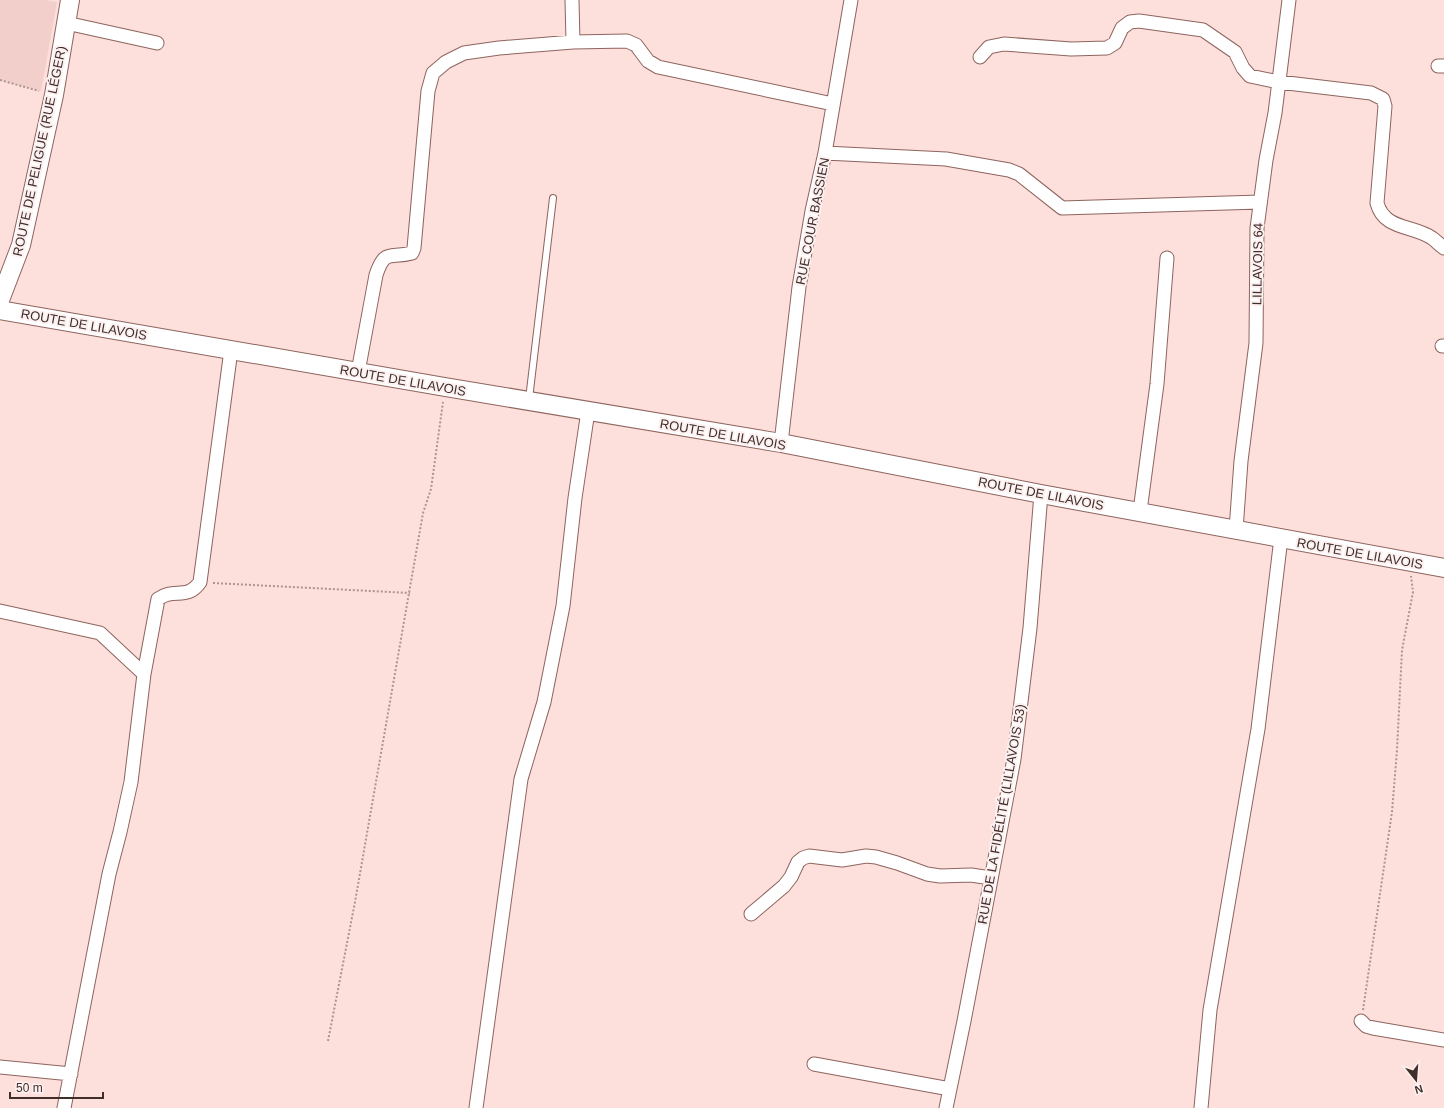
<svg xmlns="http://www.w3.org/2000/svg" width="1444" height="1108" viewBox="0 0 1444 1108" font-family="Arial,sans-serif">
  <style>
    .built { fill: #f2cfca }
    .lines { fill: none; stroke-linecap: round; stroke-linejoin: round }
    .lane-casing { stroke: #8e645e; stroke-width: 8 }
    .street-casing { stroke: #8e645e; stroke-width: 15 }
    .secondary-casing { stroke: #8e645e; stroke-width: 20 }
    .path { stroke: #ac9490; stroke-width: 2; stroke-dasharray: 2 2; stroke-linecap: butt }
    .lane { stroke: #fff; stroke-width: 6 }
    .street { stroke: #fff; stroke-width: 13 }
    .secondary { stroke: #fff; stroke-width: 18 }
    .labels { text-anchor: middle; stroke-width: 4; stroke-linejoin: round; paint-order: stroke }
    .street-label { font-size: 13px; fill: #402e2b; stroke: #fcf1f0 }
  </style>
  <rect width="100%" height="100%" fill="#fddfdb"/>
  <!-- built -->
  <path class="built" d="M0,0H45L57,2L41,91L0,80Z"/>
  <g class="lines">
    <defs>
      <path id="lane" d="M529,399L553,198"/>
      <path id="street" d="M572,0L573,42
        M66,23L157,43
        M980,57L989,47L1004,44L1071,49L1107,48L1115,43L1122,28L1130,22L1139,21L1203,30L1235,52L1243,68L1250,76L1279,82L1371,93L1383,99L1385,106L1377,203C1384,230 1413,225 1432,238C1436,241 1440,245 1444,248
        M1438,66H1444
        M825,153L946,159L1009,170L1019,174L1062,208L1260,202
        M1442,346H1444
        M358,372L376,275C385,248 390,259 412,253L414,248L428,91L433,73L446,62L464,53L499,48L573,42L627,41L636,45L648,61L658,67L833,104
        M781,443L799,287L812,211L825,153L851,0
        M1140,511L1157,384L1167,258
        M1236,530L1241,461L1256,343L1257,228L1266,160L1275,113L1289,0
        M0,611L100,633L144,674
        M751,914L784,886L791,877L798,862L803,858L809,856L842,860L866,856L876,857L897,863L927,874L940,876L971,875L991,878
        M1361,1021L1366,1026L1373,1028L1444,1040
        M814,1064L950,1089
        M0,1067L71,1074
        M64,1108L109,874L120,832L131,782L144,674L158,599C174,587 187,601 200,582L231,350
        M476,1108L521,779L544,702L563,606L575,498L588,411
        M946,1108L964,1021L1014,759L1030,628L1041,494
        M1201,1108L1210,1010L1258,729L1281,538"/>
      <path id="secondary" d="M0,300L21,245L54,95L70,0
        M0,310L445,387L781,443L1041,494L1444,568"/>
    </defs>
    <!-- lane casing -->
    <use href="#lane" class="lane-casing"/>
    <!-- street casing -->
    <use href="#street" class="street-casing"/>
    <!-- secondary casing -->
    <use href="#secondary" class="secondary-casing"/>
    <!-- path -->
    <path class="path" d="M0,80L39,91
      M213,583L410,593
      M1363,1010L1392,812L1397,750L1402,650L1413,592L1411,576
      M328,1041L355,902L423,513L431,489L443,402"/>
    <!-- lane -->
    <use href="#lane" class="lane"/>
    <!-- street -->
    <use href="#street" class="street"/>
    <!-- secondary -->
    <use href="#secondary" class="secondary"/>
  </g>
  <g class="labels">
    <!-- street labels -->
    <g class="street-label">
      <text transform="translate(39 151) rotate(-78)" y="5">ROUTE DE PELIGUE (RUE LÉGER)</text>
      <text transform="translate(812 221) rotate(-79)" y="5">RUE COUR BASSIEN</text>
      <text transform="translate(1257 264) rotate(-89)" y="5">LILLAVOIS 64</text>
      <text transform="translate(84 324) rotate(10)" y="5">ROUTE DE LILAVOIS</text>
      <text transform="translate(403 380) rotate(10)" y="5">ROUTE DE LILAVOIS</text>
      <text transform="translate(723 434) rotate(10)" y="5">ROUTE DE LILAVOIS</text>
      <text transform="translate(1041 493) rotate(11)" y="5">ROUTE DE LILAVOIS</text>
      <text transform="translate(1360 553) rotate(10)" y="5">ROUTE DE LILAVOIS</text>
      <text transform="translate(1001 814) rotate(-80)" y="5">RUE DE LA FIDÉLITÉ (LILLAVOIS 53)</text>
    </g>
  </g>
  <!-- north arrow -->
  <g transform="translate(1416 1080) rotate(163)" stroke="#fcf1f0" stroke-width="3" paint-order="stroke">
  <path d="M0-3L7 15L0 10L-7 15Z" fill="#402e2b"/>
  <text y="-6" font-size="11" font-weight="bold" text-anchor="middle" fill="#402e2b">N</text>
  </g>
  <!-- scale -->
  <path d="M10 1092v6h93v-6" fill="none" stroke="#402e2b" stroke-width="2"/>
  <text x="16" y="1092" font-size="12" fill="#402e2b" stroke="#fcf1f0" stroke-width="3" paint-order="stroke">50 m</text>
</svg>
